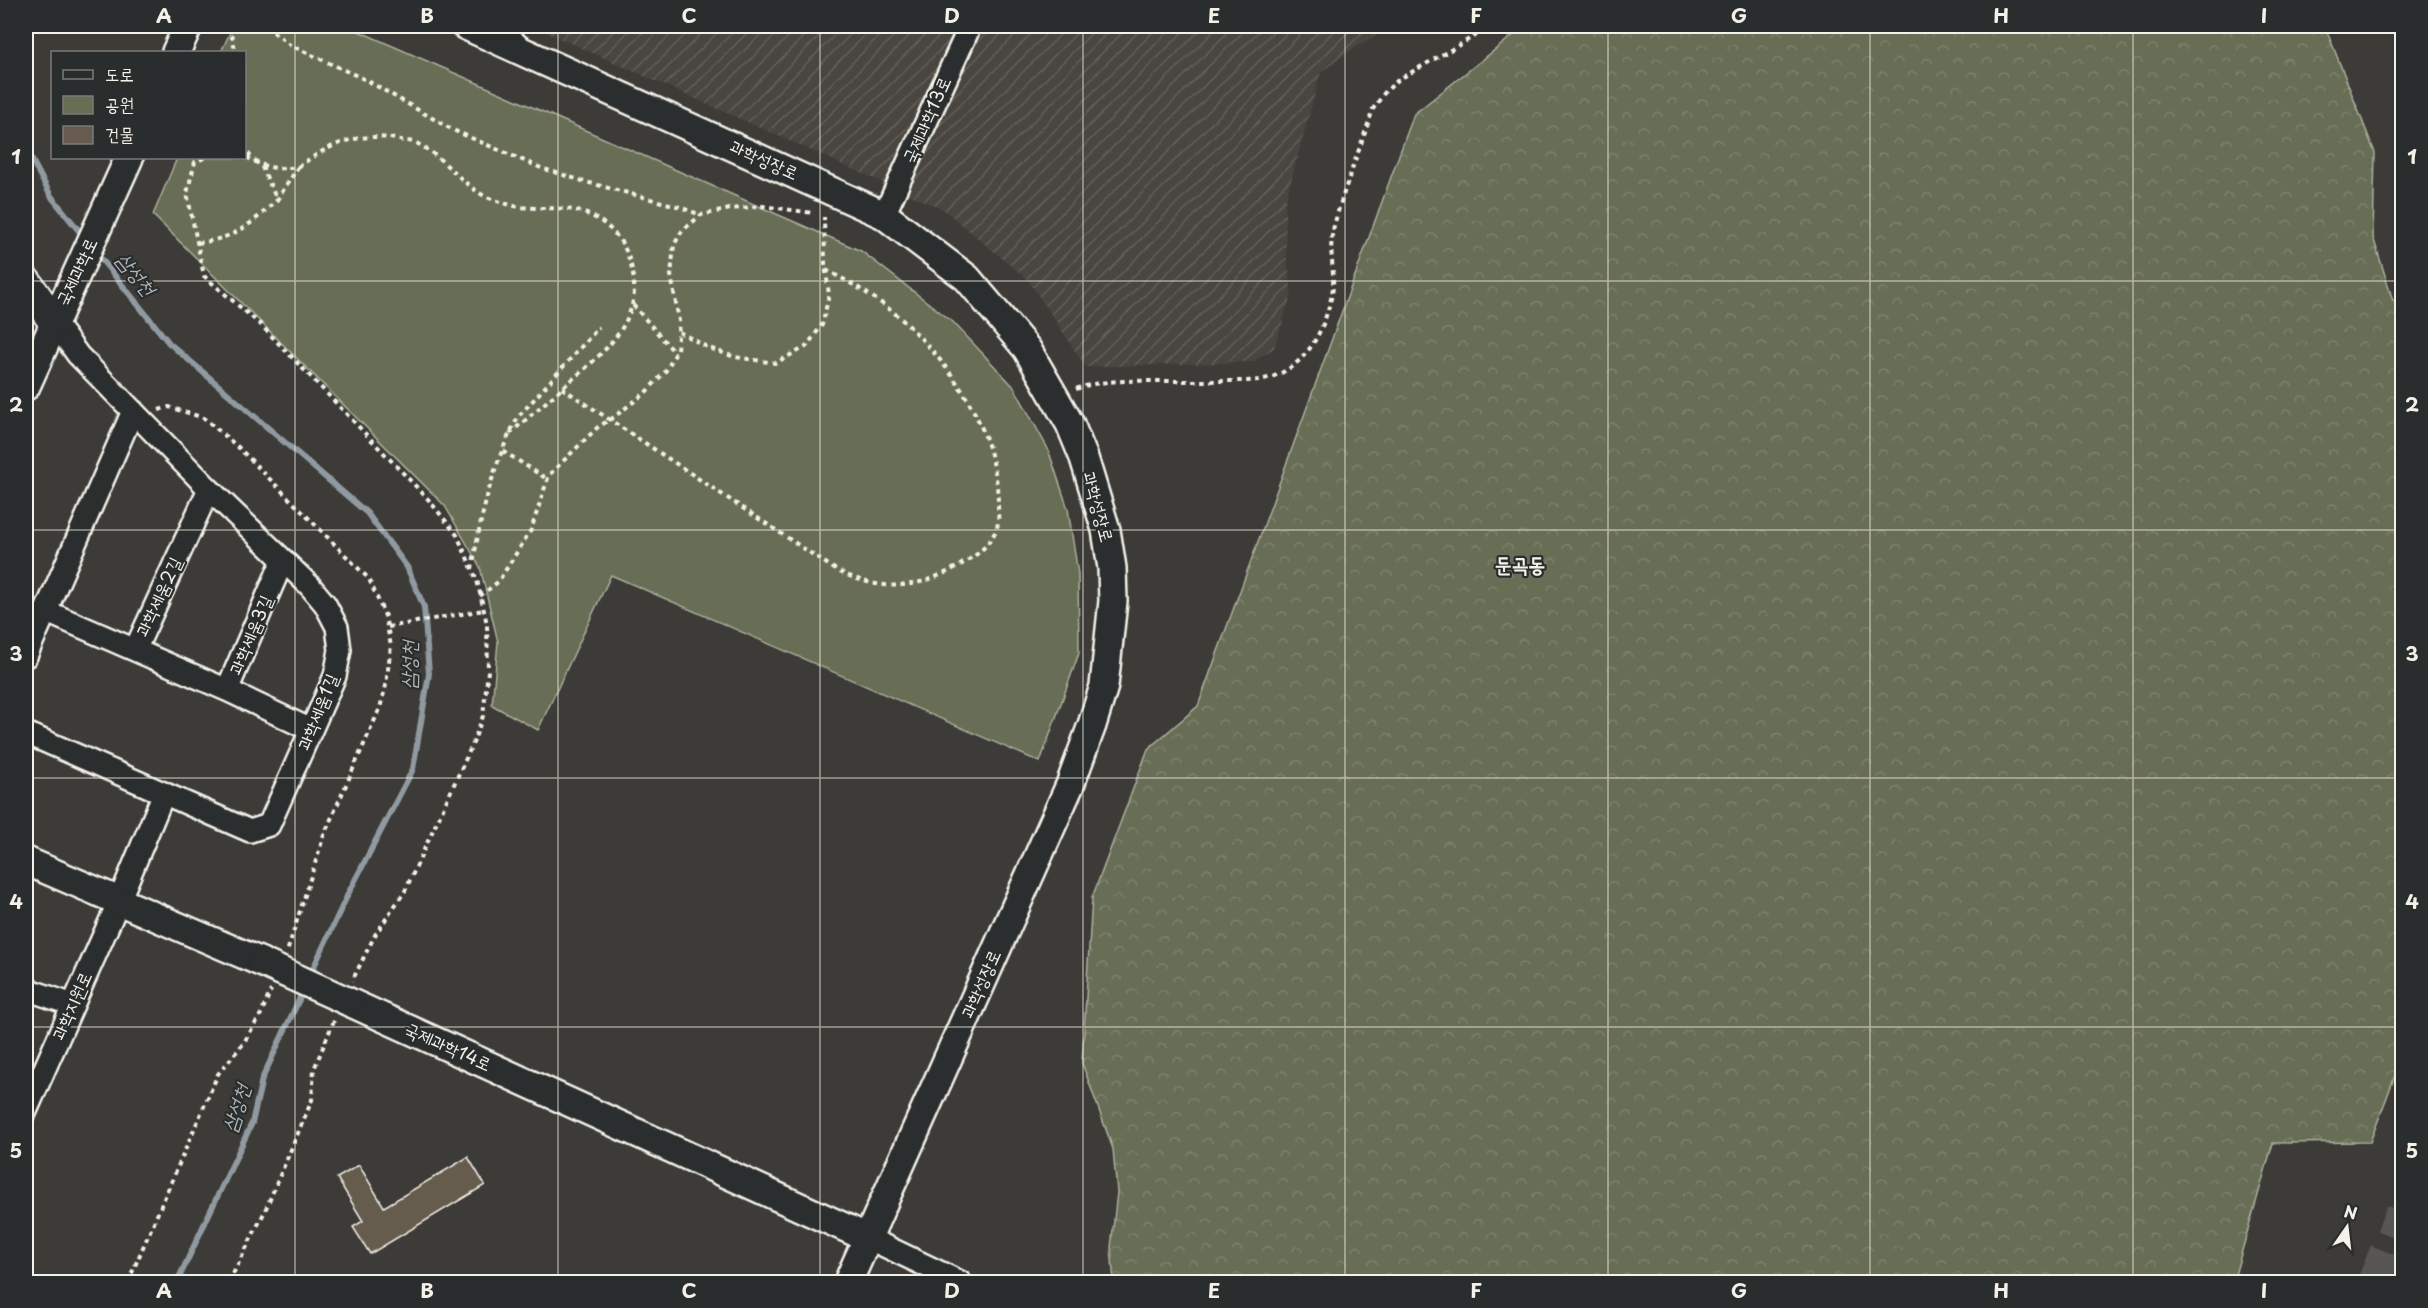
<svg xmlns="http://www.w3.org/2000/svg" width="2428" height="1308" viewBox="0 0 2428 1308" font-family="'Playpen Sans','Poor Story',sans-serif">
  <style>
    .industrial { fill: url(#industrial-furrows) }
    .forest { fill: url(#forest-crowns); stroke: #aeb09e; stroke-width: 1.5 }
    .park { fill: #676e54; stroke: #aeb09e; stroke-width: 1.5 }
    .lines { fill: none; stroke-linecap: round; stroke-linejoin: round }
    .stream { stroke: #909aa0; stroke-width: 6 }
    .building { fill: #665b4e; stroke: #f4f1e8; stroke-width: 1.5 }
    .trunk-tunnel { stroke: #585652; stroke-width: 33; stroke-dasharray: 33 16; stroke-linecap: butt }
    .service-casing { stroke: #f4f1e8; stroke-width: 15 }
    .minor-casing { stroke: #f4f1e8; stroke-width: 26 }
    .tertiary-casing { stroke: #f4f1e8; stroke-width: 32 }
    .secondary-casing { stroke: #f4f1e8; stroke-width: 34 }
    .path { stroke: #f4f1e8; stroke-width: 4; stroke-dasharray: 4.5 4.5; stroke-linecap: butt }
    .service { stroke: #2a2d2e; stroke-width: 10 }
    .minor { stroke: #2a2d2e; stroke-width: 21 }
    .tertiary { stroke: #2a2d2e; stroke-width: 27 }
    .secondary { stroke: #2a2d2e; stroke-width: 30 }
    .tertiary-bridge-casing { stroke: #f4f1e8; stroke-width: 32; stroke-linecap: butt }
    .tertiary-bridge { stroke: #2a2d2e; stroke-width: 27 }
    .grid { fill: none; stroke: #f4f1e8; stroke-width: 1.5; stroke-opacity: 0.55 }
    .labels { text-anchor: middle; stroke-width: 4.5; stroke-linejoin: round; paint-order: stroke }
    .street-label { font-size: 18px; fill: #f4f1e8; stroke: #2a2d2e }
    .water-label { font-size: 20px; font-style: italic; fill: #b1b7b8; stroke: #2a2d2e }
    .quarter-label { font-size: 21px; font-weight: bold; fill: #f4f1e8; stroke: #2a2d2e }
    .neatline { fill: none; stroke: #f4f1e8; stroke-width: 2 }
    .grid-label { font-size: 20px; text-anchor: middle; font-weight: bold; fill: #f4f1e8 }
  </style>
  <defs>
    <pattern id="industrial-furrows" width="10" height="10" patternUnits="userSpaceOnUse" patternTransform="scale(1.5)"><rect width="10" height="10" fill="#49453f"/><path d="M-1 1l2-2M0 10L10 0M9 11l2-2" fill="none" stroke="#64605b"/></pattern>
    <pattern id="forest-crowns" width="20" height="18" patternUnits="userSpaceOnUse" patternTransform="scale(1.5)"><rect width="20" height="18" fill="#676e54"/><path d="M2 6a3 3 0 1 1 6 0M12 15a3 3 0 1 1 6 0" fill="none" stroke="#7d836d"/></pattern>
  </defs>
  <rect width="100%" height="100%" fill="#3c3b38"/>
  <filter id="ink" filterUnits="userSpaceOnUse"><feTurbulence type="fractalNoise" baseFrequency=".0167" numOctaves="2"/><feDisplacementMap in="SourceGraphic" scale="12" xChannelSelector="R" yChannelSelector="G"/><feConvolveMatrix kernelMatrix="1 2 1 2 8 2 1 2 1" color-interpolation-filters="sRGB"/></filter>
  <g filter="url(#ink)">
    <!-- industrial -->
    <path class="industrial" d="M532,26H1395L1362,43L1321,72L1285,203L1286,252L1292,294L1274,348L1253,362L1086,367L1028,280L944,210Z"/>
    <!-- forest -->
    <path class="forest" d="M1525,26H2325L2375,153L2373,237L2393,301L2402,299V1057L2370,1142L2273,1143L2233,1282H1114L1111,1248L1117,1192L1113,1149L1082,1063L1092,898L1148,749L1198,706L1414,114Z"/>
    <!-- park -->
    <path class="park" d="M233,26H347L861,251L953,322L1014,387L1048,449L1068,509L1078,574L1079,653L1040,762L611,575L538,730L492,705L498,642L480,567L445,506L153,215L177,158H244V52H221Z"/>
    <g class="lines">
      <!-- stream -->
      <path class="stream" d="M26,149L51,196L84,237
        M94,250L169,343L367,513L407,567L424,607L429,674L413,769L349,892L309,977
        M177,1282L252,1123L262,1079L304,989"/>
    </g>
    <!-- building -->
    <path class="building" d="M468,1157L485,1185L370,1254L353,1227L363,1221L337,1178L359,1165L384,1207Z"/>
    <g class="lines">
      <!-- trunk-tunnel -->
      <path class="trunk-tunnel" d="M2374,1282L2402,1212"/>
      <defs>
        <path id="service" d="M507,26L522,42"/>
        <path id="minor" d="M884,215L970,26
          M283,560L227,690L311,730
          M45,611L135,650L209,489
          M135,650L227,690
          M26,656L133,411
          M26,733L250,831L269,825L335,676L340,650L337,627L325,604L310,586L209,489L78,355L54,322
          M26,989L73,1005
          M26,1111L119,901L164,793
          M868,1238L960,1282"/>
        <path id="tertiary" d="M466,26L884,215L967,278L1027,349L1070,424L1084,458L1106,530L1112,568L1113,601L1104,686L1092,725L1070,785L848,1282
          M176,52L188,26
          M26,386L129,158
          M26,861L261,962
          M349,1002L868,1238"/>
        <path id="secondary" d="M26,282L54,322"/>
      </defs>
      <!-- service casing -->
      <use href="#service" class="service-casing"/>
      <!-- minor casing -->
      <use href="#minor" class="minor-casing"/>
      <!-- tertiary casing -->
      <use href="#tertiary" class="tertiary-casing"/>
      <!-- secondary casing -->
      <use href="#secondary" class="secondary-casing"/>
      <!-- path -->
      <path class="path" d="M236,26L232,38L236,52
        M266,26L290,45L366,80L453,130L492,147L541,168L586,182L677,206L701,215
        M244,145C253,169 277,170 298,167L277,200L261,165L244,156
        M204,158L195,162L187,193L204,276L261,325L428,499L457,535L477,580L487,624L488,671L483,716L473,743L405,891L375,935L352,981
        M298,167C331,143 360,131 400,140C405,141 413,141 418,144C440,155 457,178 478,192C486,198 498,201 507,204C532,212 560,204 584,213C604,220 621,236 628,256C650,316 608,349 567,384C547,401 528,418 508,435
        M198,243C236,238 250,225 277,200
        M633,305L675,353
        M679,332L709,348L735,357L775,363L806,347L822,325L829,295L825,264L824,217
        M562,388L836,570C874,589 906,591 945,573C963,564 984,553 994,534C1000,525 998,513 998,503C997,435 959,376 912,329C888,305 856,285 826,270
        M1076,389C1103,379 1132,381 1161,381C1188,381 1216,381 1243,381C1296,382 1322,342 1332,294C1336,274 1328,251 1333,230C1343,190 1360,149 1373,109L1385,92L1398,80L1492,26
        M159,410L169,407L204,418L238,447L369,579L385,616L391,646L386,685L380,708L324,835L287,952
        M503,451L547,479
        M472,569C481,515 492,465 518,417L599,327
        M480,596L498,582L531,530L549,475L599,426L610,420L645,393L665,372L677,351L679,321L671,275L674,245L682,231L701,215L730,209L763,206L813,213
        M388,627L484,610
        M128,1282L218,1074L243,1044L261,1014L271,990
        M229,1282L264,1213L312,1100L314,1069L335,1018"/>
      <!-- service -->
      <use href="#service" class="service"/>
      <!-- minor -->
      <use href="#minor" class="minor"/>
      <!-- tertiary -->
      <use href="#tertiary" class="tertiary"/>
      <!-- secondary -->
      <use href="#secondary" class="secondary"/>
      <defs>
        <path id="tertiary-bridge" d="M261,962L349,1002"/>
      </defs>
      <!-- tertiary-bridge casing -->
      <use href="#tertiary-bridge" class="tertiary-bridge-casing"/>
      <!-- tertiary-bridge -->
      <use href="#tertiary-bridge" class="tertiary-bridge"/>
    </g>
  </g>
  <!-- grid -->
  <path class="grid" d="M295,26V1282M558,26V1282M820,26V1282M1083,26V1282M1345,26V1282M1608,26V1282M1870,26V1282M2133,26V1282M26,281H2402M26,530H2402M26,778H2402M26,1027H2402"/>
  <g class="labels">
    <!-- street labels -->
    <g class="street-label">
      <text transform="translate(927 120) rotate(-66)" y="6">국제과학13로</text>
      <text transform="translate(764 160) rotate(24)" y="6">과학성장로</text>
      <text transform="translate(77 272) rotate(-65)" y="6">국제과학로</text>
      <text transform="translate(1098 507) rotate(75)" y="6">과학성장로</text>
      <text transform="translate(159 597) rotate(-65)" y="6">과학세움2길</text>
      <text transform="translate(251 635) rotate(-67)" y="6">과학세움3길</text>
      <text transform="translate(318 712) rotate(-68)" y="6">과학세움1길</text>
      <text transform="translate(981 984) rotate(-66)" y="6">과학성장로</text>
      <text transform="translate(72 1006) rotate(-66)" y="6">과학지원로</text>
      <text transform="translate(448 1047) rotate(24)" y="6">국제과학14로</text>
    </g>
    <!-- water labels -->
    <g class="water-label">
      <text transform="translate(136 274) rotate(51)" y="7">삼성천</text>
      <text transform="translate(409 665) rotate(-89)" y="7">삼성천</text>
      <text transform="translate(236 1108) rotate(-72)" y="7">삼성천</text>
    </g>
    <!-- quarter labels -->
    <g class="quarter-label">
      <text x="1520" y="572">둔곡동</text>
    </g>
  </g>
  <!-- margin -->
  <rect width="2428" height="1308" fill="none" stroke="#2a2d2e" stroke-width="66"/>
  <!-- legend -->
  <rect x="51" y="51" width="195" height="108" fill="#2a2d2e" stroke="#7b7b78" stroke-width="1.5"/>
  <rect x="63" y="70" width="30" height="9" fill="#2a2d2e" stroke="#7b7b78" stroke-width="1.5"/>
  <text x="105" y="81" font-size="18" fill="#f4f1e8">도로</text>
  <rect x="63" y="96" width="30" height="18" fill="#676e54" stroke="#7b7b78" stroke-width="1.5"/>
  <text x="105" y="111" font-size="18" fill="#f4f1e8">공원</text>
  <rect x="63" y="126" width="30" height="18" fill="#665b4e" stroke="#7b7b78" stroke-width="1.5"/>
  <text x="105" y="141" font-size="18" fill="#f4f1e8">건물</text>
  <!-- north arrow -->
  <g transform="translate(2347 1227) rotate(14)" stroke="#2a2d2e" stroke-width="4.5" paint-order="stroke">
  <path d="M0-4.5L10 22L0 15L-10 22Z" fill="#f4f1e8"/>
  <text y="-9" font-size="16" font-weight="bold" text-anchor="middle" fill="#f4f1e8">N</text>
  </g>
  <rect x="33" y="33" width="2362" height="1242" class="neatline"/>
  <g class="grid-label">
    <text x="164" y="23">A</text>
    <text x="427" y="23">B</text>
    <text x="689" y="23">C</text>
    <text x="952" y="23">D</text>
    <text x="1214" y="23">E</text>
    <text x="1476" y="23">F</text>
    <text x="1739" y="23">G</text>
    <text x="2001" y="23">H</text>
    <text x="2264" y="23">I</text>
    <text x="16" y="164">1</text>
    <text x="2412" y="164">1</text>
    <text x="16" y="412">2</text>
    <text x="2412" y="412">2</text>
    <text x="16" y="661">3</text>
    <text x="2412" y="661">3</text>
    <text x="16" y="909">4</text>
    <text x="2412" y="909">4</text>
    <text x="16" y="1158">5</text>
    <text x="2412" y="1158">5</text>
    <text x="164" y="1298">A</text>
    <text x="427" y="1298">B</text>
    <text x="689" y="1298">C</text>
    <text x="952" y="1298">D</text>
    <text x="1214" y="1298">E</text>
    <text x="1476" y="1298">F</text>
    <text x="1739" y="1298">G</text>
    <text x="2001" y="1298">H</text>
    <text x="2264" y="1298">I</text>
  </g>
</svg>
